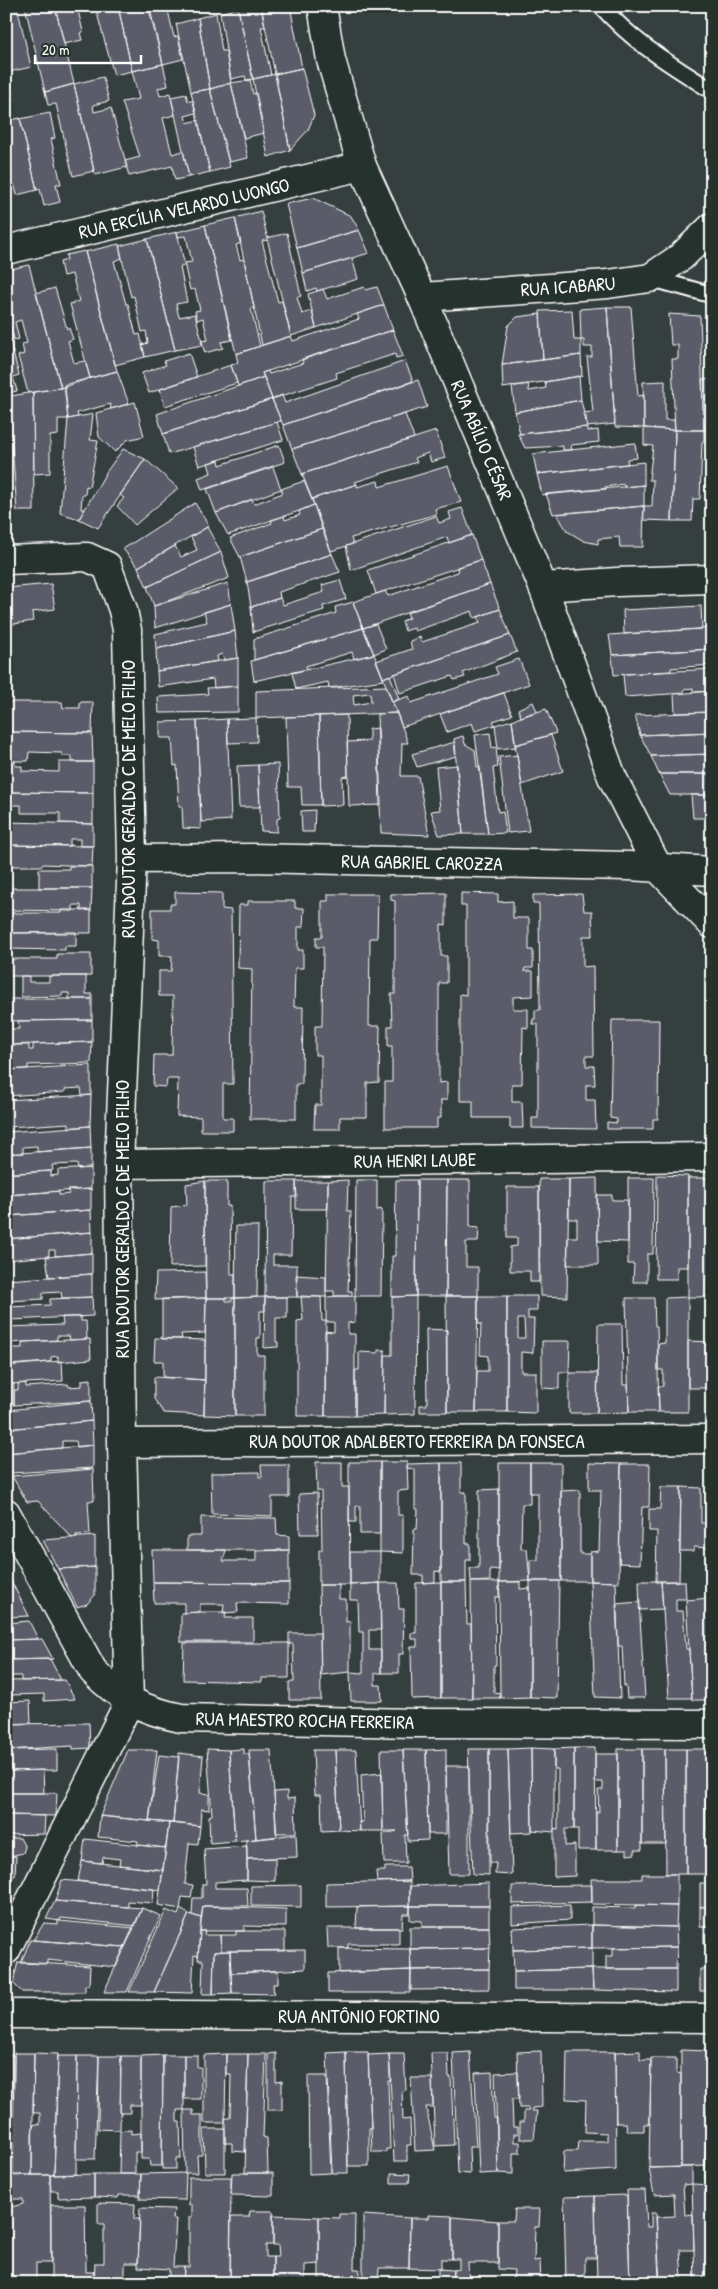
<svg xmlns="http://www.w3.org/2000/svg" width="718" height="2289" viewBox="0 0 718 2289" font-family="'Patrick Hand',sans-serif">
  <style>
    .building { fill: #5a5c69; stroke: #fff; fill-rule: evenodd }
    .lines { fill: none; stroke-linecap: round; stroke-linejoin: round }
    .lane-casing { stroke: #fff; stroke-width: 19 }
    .street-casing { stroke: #fff; stroke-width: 31 }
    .secondary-casing { stroke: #fff; stroke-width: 31 }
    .lane { stroke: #26332d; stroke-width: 15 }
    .street { stroke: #26332d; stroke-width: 28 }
    .secondary { stroke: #26332d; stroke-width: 28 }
    .labels { text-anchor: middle; stroke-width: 5; stroke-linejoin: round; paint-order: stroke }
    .street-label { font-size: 19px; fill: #fff; stroke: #26332d }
  </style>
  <rect width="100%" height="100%" fill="#363f3f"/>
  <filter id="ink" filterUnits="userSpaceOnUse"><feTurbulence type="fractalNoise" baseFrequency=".02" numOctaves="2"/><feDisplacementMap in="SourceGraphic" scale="10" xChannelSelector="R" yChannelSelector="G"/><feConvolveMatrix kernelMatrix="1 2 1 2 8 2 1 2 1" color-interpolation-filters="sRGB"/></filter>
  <g filter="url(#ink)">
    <!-- building -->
    <path class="building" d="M6,6H17L31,67L9,72L6,60Z
      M25,6H55L74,84L45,92Z
      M55,6H77L83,32L80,33L82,40L64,44Z
      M95,6H118L132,71L114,75Z
      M118,6H148L163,64L132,71Z
      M161,6H167L174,37L178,36L183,59L163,64L150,9Z
      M243,6H261L265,27H261L271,75L253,79L238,8Z
      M261,6H290L302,68L275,74Z
      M238,8L253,79L246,80L245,76L231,79L220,13Z
      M216,13L222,51H226L231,83L210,89L198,18Z
      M198,18L210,89L191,92L176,24Z
      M163,64L168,86L158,88L160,96L170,93L175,115L163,118L172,154L183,151L189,177L175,180L172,166L129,176L125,161L140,157L122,102L139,99L132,71Z
      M302,68L314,115L308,130L290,150L275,74Z
      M275,74L290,150L268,157L253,79Z
      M103,77L109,101L93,105L94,112L111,108L127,167L95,175L74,84Z
      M250,80L253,94L256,93L264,133L244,138L231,83Z
      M11,81L15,100L6,102V82Z
      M231,83L248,158L229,162L210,89Z
      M74,84L94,171L73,176L56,104L48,105L45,92Z
      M210,89L230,167L210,172L191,92Z
      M186,94L188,101H193L196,113L185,116L187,123L198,120L210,172L189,177L171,97Z
      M50,113L55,138L51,139L61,184H56L60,202L44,206L40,189L37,190L20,119Z
      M20,118L37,190L17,195L6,154V121Z
      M313,198L351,216L359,230L297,248L286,204Z
      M261,211L268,240L262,241L278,302L282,301L291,336L262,345L235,218Z
      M235,218L241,243L236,245L240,260L244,259L254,307L251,309L260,346L236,354L205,225Z
      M205,225L232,340L221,342L223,348L205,353L201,341L208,340L203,318L197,320L195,311L200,310L195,289L190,290L184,263L192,262L186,236L178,237L177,232Z
      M359,230L369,253L303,273L297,248Z
      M177,232L185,266L180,267L187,302L176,304L179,317L195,314L203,345L175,350L147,239Z
      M287,233L301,296L297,297L302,314L312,311L316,328L291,336L267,238Z
      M147,239L175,350L145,357L142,345L148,343L146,331L142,332L134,296L131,297L119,246Z
      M119,244L122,258L114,261L126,304H128L136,335L140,334L145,357L115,365L85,252Z
      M85,251L117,371L90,378L70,304L79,301L72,274L63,276L60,262L67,260L66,255Z
      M352,258L358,279L317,291L316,288L307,291L303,273Z
      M29,265L61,388L28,393L18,356L24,354L22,344L27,343L21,320L15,322L19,339L14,340L6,309V270Z
      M364,287L366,290L377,287L384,305L316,328L308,294L323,289L327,299Z
      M55,288L67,329L69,328L73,339L68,341L74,363L85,361L90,378L61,388L36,293Z
      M384,305L393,330L268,371L262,373L264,377L238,386L231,365L238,363L236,354L291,336L293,341L359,319L357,314Z
      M607,307L615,424L587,427L586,416L584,417L583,413L593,412L587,357H592V347H584V340H581L580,309Z
      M607,307H631L638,396L644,395V428L615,427Z
      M6,309L14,340L10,341L19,375L13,377L17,391L6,393Z
      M572,310L574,340H581V355L543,360L540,311Z
      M540,314L543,360L502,365L508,326L517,317Z
      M669,314L700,316L704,430H675L672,359H678V345H671Z
      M393,330L403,356L396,358L395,354L336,373L337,378L272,399L262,373L268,371L269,374L303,363L302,359Z
      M189,353L197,377L149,393L142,373L166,365L164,361Z
      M581,355L582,376L503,388L502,365Z
      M405,361L413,381L283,425L272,399L282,395L285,403Z
      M231,365L237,383L165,406L160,389Z
      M117,371L129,404L111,409L110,404L77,413L78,417L68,419L64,385Z
      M579,376L581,400L515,412L512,386L528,384L529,391L546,388L545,382Z
      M264,377L272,399L163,434L157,414Z
      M702,379L712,380V431L704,430Z
      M418,380L427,407L292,449L283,425Z
      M665,381V420H674L675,430L644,428L643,382Z
      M65,387L68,419H58V435L50,436V473L34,474L33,392Z
      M33,392L34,511H17L10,419H6V397Z
      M272,399L281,421L169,454L163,434Z
      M581,400L587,427L520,434L515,412Z
      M135,402L144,436L127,440L115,452L99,437L96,413Z
      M93,414L90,440L98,441L89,487L86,486L85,495H82L81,509H85L79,519L60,513L68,419Z
      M405,414L414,438L302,474L292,449Z
      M277,422L283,440L199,466L193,447Z
      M587,427V431L598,430L599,442L571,445L572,450H563V446L525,448L518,434Z
      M644,428L675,430L672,521L643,520L644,506H652L653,480H649L653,446L644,445Z
      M675,430H704V441L702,442L700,499H693L692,521H672Z
      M436,431L445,458L431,462L428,453L415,458L417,462L355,482L357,484L312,499L302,474Z
      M709,431H712V480H707Z
      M635,443L637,458L627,459L628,464L537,474L533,454Z
      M279,445L285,462L202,490L198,478L211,473L208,463L219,460L220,465Z
      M123,449L145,459L98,528L79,519L107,471Z
      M145,459L178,488L135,525L117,506L124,498L120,495Z
      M644,462V485L624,487V484L605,487L606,489L542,495L537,474Z
      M448,466L461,502L435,509L437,514L351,538L353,544L331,551L312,499L357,484V487L378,481L379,487Z
      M273,467L281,489L216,513L207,489Z
      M304,481L314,505L299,511L228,535L216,513L252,499L254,504L283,493L281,489Z
      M644,485V506L553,514L546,494Z
      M195,503L209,526L138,567L123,549Z
      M314,505L322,529L240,557L230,538L272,523L271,520L284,516L285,520L300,515L299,511Z
      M644,506L643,547H620L619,537L598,539V544L584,541L567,531L557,514Z
      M462,508L472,535L449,543L447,537L351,570L346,546L436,516L439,523L451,519L449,512Z
      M207,527L221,552L147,587L138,567L175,546L181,557L197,550L191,537Z
      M322,529L332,554L247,582L240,557Z
      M472,535L481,560L376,594L368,570Z
      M221,552L229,578L154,606L147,587Z
      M332,554L340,572L279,592L280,598L251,607L247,582Z
      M481,560L490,584L363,628L353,602L385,591L388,596L458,572L457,567Z
      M340,580L346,599L323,606L324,610L253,632L251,607L280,598L283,605L324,592L322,585Z
      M228,583L231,604L155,628L154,606Z
      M51,584L55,609L32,612L33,621L7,625L6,588Z
      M490,584L500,609L474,618L472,611L415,631L414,628L405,631L402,621L409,618L407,612Z
      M353,602L363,628L254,660V639L336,613L335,607Z
      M231,604L235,631L156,649L155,634L207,622L204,612Z
      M701,606L702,629L624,634L623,610Z
      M500,609L510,635L383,678L376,661L412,649L410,641L420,637L422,642L480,623L478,617Z
      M376,624L386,649L374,654L363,628Z
      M363,628L374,654L354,659L352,652L306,666L307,669L254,681L251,661Z
      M712,628V649L612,655L609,635Z
      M235,631L238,658L224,660L222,654L217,656L218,661L157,671L156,649Z
      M510,635L517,652L463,673L465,677L454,680L452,676L400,693L394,674Z
      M712,649V665L671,668V671L614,675L612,655Z
      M374,654L384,680L329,688L328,682L296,689L292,673Z
      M238,658V686L214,688L213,679L158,687L157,671Z
      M519,659L529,684L402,727L392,702L409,696L411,703L498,674L495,667Z
      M712,669V691L693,692V688L684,689V693L625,697L623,674Z
      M390,675L399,699L392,702L383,678Z
      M238,686V712L159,713L158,697L208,694L207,688Z
      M386,686L397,713L256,718V691ZM370,693L371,702L354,705L353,695Z
      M712,691V712L675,713L674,694Z
      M504,693L512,715L493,721L495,725L475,731L472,723L447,732L440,714Z
      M6,702H62L63,708H80V702H93L92,733L6,732Z
      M533,702L537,711L521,717L518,709Z
      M546,709L556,733L515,745L512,720Z
      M712,712V732L640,735L635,715Z
      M397,713L408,743H402L401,776H418L429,835L381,833L377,714Z
      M347,715L348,776L342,777L343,805L321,806L319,716Z
      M319,716L321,805H302L301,787H288L286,717Z
      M256,718L257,742L228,743L227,719Z
      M227,719L231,820L201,822L197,721Z
      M512,720L516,747L498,749L495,725Z
      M197,721L201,822V829L183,828L182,806H179L177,765L174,766L172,738H160V722Z
      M378,728L381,805L349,806L347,742L369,741V729Z
      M6,732L92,733L93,762H72V756H62V753L29,752L28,761H6Z
      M712,732V754L651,756L640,735Z
      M490,733L492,748L496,747L498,767L493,768L498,812L503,811L506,833L488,834L475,735Z
      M551,735L563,771L522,785L515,745Z
      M463,736L465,744L475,750L477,767H480L488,834H463L454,739Z
      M455,742L456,756L417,767L412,754Z
      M712,754V774H659L651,756Z
      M517,755L529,831L508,833L499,757Z
      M6,761H15V766H22V771L59,772V762H93V793L6,792Z
      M278,764L280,818L277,819V832L261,831L258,765Z
      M258,765L260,807H239L237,766Z
      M457,765L463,834L439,835L431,811L440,810L436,767Z
      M659,774H712V795H670Z
      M8,792L93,793V824L60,823V813H21V805H8Z
      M691,795H712V822L709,818H693Z
      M315,810L314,832H302L301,811Z
      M6,822L93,824V846H80V839H70V846L6,845Z
      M6,845L93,846L92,866L42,864V866H6Z
      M69,866H92V888H39V869H69Z
      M6,888H92L91,910L81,911V905H73V911L6,910Z
      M175,892L222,893V909L231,910L233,1084H223V1118H233V1131H201V1117L177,1116L178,1079H167L166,1087L153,1086L154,1055H172L173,996H159V971H171L172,956H159V940L152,939V909H170V904H175Z
      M446,893V925L441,924V956H447V983H439V1083L447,1082V1100H441V1118H437V1128H385V1082H392V1046H388V1026H392L391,994H395V901L391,900V894Z
      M461,893L498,894V902L513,901V918H529V950H533V968H525L524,971H533V996L513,997V1009H528V1028L523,1027L522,1084H512V1102H522L523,1128H510V1118H473V1101H460V994L466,995V906H461Z
      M328,894H378L377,938H370L369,1026H380L379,1082L367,1083V1117H340V1129H314L315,1105H321V1055H315V1026H322L323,947H316V937H322V901H328Z
      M582,894L584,911H592L593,936H583V967L593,966L594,1056H586V1066H594L595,1085H586V1100H595L596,1129L532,1128V1118H538V1024H532L533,1019H535V1010H540L539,904H533V895Z
      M248,901H295V908H304L303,927H298V950H303V968H295L294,1007H303L302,1084H296V1119H250L252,969L238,968L239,905H248Z
      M6,910L7,913H61V910H91V933H6Z
      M76,932V946H65V950L7,949L6,954V933Z
      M57,954H91V976H6V959H57Z
      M21,976H29V982H49V976H86V994H92V999H69V993H62V996L21,997Z
      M6,999H92V1020L6,1021Z
      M92,1020V1042L6,1045V1021H12V1029H19L18,1021Z
      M612,1020H659L658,1119H653V1129H607V1122L617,1123V1119L610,1118Z
      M92,1042L91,1063L28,1065V1069L6,1070V1045H29V1050H33V1044Z
      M91,1065V1095L82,1096L81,1088L65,1089V1092L6,1096V1070Z
      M91,1095L90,1126L69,1128V1123L8,1127V1132H6V1100Z
      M90,1126L91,1148L37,1152V1146L23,1147V1153L6,1154V1132Z
      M91,1148V1168L78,1169L77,1164L52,1165L53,1170L51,1171L12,1173V1167H6V1154Z
      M91,1168V1189L6,1195V1174L51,1171V1176L58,1175V1170Z
      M657,1175L688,1176V1267H677V1279H656Z
      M597,1178L598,1265H567L568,1237H577V1219H569V1179Z
      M628,1178H654L653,1254H647V1282H633L634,1264H628Z
      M688,1178H712V1297H688Z
      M539,1179H569L567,1297L540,1296Z
      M348,1180L347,1211H351L348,1291H352V1296H334V1291H326L328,1181Z
      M356,1180H377V1210L382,1209L381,1296H355Z
      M396,1180H417L416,1296L392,1297V1256H395Z
      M417,1180H447L446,1296H416Z
      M447,1180H470V1227L479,1228L478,1242H466V1267H478V1296H446Z
      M205,1181H227V1206H230L231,1274H235V1298H206Z
      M205,1181V1266L170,1267L171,1207L187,1205L186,1184Z
      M266,1181H296L297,1197H292L291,1255H273V1265H297V1297H265Z
      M296,1181H328V1209H296Z
      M507,1187H539V1282H530V1271H510V1247L517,1246V1238H507Z
      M91,1189V1210L9,1216L8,1195L59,1191V1195L69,1194L68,1190Z
      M597,1195H612V1200H628V1242L598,1241Z
      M91,1210L92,1232L6,1239V1216Z
      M236,1226H258L257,1297L235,1298Z
      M92,1232V1253L55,1256V1250H49V1256L6,1260V1239Z
      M92,1253V1274L49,1277L46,1257Z
      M205,1272L206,1298L155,1300L156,1273Z
      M92,1274V1297L62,1298L61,1292L43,1293V1299L9,1301L7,1280Z
      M296,1275L326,1277V1297H297Z
      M301,1296L321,1297L322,1321H326L325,1416H297V1321L303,1320Z
      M340,1296H355V1322L348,1323V1334H355V1416H325V1331L334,1332V1322H326V1297Z
      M416,1296L415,1414L384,1415L385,1355H392V1297Z
      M446,1296H478L476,1412H447Z
      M478,1296H507V1412H476L477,1371H488V1356L480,1355L481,1324H478Z
      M507,1296H537V1311H528V1319H534L533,1353L521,1352V1372H536V1413L507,1412ZM518,1319H524L525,1338H518Z
      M92,1297L93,1316L10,1320L9,1307L50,1305V1299Z
      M265,1297H287V1318H276V1342H278V1347L264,1348Z
      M265,1297V1311H260V1338H257V1355H264V1416H235V1298Z
      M688,1297V1412H659L658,1386H663V1370H658V1344L665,1343V1298Z
      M206,1298L205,1333L181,1334L182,1339H162V1299Z
      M206,1298H226V1301H232V1298H235V1416L204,1415Z
      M626,1298H654L655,1326H657L659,1412H629Z
      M62,1317H81V1321H86L87,1339L70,1340L69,1336H57V1340L9,1343L8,1327L63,1325Z
      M598,1324H622L623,1385H628L629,1412L597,1413Z
      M426,1329L447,1330V1412H420V1405H427Z
      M155,1338L205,1340V1380L163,1377V1361H154Z
      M90,1339L91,1359L58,1362V1356L51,1357V1362L6,1366V1348H22V1342Z
      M542,1341H570L569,1372H559V1389L542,1388Z
      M688,1341L712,1342V1388H688Z
      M378,1350H385L384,1415L355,1416V1370H359V1352L378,1353Z
      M62,1361L63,1381L10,1384L9,1365Z
      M569,1373H598L597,1413H569Z
      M154,1377L205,1380L204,1415L164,1413L154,1399Z
      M91,1379V1401L14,1405V1390H18V1384L26,1383V1387L68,1384L69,1387L82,1386V1380Z
      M14,1384V1405L6,1406V1385Z
      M91,1401L92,1421L6,1429V1406H8V1410Z
      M92,1421L93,1445L77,1447L76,1441H62V1448L6,1453L7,1429Z
      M93,1445V1468L11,1473L6,1464V1453Z
      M316,1462H342V1487H349L350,1585H319V1550H322L321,1491H317Z
      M349,1462H380V1534H360V1506H356V1522H349Z
      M380,1462H407L408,1490L398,1491V1515H403V1553L380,1552Z
      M441,1463V1572L435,1571V1582L423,1583V1575H413L414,1529H417L418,1509H415V1469L407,1468V1464Z
      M441,1463H461V1492H466V1543H470V1560H466V1582H441Z
      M499,1463H530V1504H522L521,1549H527L530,1581L499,1582Z
      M530,1463H561V1581H530V1560H538V1493H530Z
      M589,1463L621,1464L619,1582L590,1581V1552L599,1551L601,1490H589Z
      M621,1464H650L649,1507H642L640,1564L619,1563Z
      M261,1465H289V1497H272V1516L212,1514L211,1473L259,1472V1477H262Z
      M93,1469L94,1501H88L90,1534L76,1535L77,1538H72L38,1501L27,1502L12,1476Z
      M661,1487H681L679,1581L656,1582L657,1531H649V1509H660Z
      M681,1487L701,1488V1523H711V1548L694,1547V1551H680Z
      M499,1489V1570L490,1569V1581L471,1582L470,1568H479V1490Z
      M580,1490V1554H590V1581H561V1491Z
      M317,1493L318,1534H300L299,1494Z
      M201,1517L276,1518L277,1535L289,1536V1550H187V1536H201Z
      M95,1536V1567L58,1569L43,1540Z
      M152,1550H226L223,1561H256V1551L289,1550V1583L153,1582Z
      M350,1552H380V1583L350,1585Z
      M95,1567V1595L87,1604L77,1607L58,1569Z
      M6,1571L29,1616L6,1617Z
      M530,1581H559L557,1698L530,1697Z
      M590,1581L616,1582L620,1698L595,1697Z
      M639,1581H661L663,1609L640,1610Z
      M661,1581H685L686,1599H676V1611H683L686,1649H689L692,1698H669Z
      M153,1582L289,1583V1604L237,1603L238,1612L223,1613L224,1604H200V1612L184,1613V1603H154Z
      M441,1582V1698L412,1699L411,1647H417V1639H411V1633H416V1583Z
      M441,1582H466L467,1624H471L472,1698H441Z
      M471,1582H499L500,1597H495L496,1665H494V1692L500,1693V1698H472Z
      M499,1582H520V1589L530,1588V1697L500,1698Z
      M380,1583H398L399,1609H404L403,1654H399V1673H381Z
      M380,1583L381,1630H369V1650H381V1673H375V1685H381L382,1701H351L350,1672L363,1673V1632H359L358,1600H350V1585Z
      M319,1585H339V1599H346V1622L350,1621V1672L321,1675Z
      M711,1598L712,1644H709L712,1700H692L686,1600Z
      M639,1602L645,1698H627L626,1686H624L622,1646H618L616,1604Z
      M200,1612H226L225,1618H253V1642H181V1613Z
      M29,1621L38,1639L6,1640V1623Z
      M289,1633H320L321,1700H289V1682H294L293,1644H289Z
      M42,1639L53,1659L6,1660V1640Z
      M184,1643H289V1678H262V1682L183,1680Z
      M50,1659L61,1680L21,1681V1676H6V1660Z
      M65,1680L75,1699L44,1701V1694L11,1695V1702H6V1681Z
      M30,1701L31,1723L6,1724V1702Z
      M89,1723L90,1748L73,1749V1746L6,1750V1724Z
      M531,1748L554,1749V1832L532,1830Z
      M531,1748L532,1832L511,1833L508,1749Z
      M574,1748H595L596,1850H578V1829H574Z
      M574,1748V1829H565V1846L575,1845V1876L554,1877V1829L558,1830V1769H554V1749Z
      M57,1749V1770L6,1771V1750Z
      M207,1749L229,1750L235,1841L210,1843L209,1816L212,1815Z
      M244,1749V1754H249L256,1839L235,1841L229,1750Z
      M446,1749V1834H428L426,1750Z
      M468,1749H489V1875L473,1874Z
      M489,1749H508L512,1875L495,1874L496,1863H490Z
      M618,1749H642V1850H635V1854L627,1855V1850H618Z
      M642,1749H665L666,1844H642Z
      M665,1749H686V1874H666Z
      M686,1749H706V1874H686Z
      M706,1749H712V1830H706Z
      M128,1750H157L149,1821L100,1816Z
      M249,1750H271L277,1837L256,1839Z
      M313,1750H335L339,1830L322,1831L321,1795H315Z
      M335,1750H356L360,1831L339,1830Z
      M381,1750H403L408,1835H405L406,1863H384L383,1834L397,1831H383Z
      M403,1750H426L428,1840L408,1841Z
      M179,1753L203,1756L200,1793L209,1794V1810L201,1809L200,1826L173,1823Z
      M595,1754H618V1850H596V1812H599L598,1790H603V1782H595Z
      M159,1755L179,1757L173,1823L149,1821Z
      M446,1766H469V1874H449Z
      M43,1770L44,1793H6V1771Z
      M382,1773L383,1831H360L359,1822H363L361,1775Z
      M287,1791V1799L295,1798L296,1833H276L274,1792Z
      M6,1793H57L56,1816L6,1815Z
      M6,1815L45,1816L44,1834L6,1835Z
      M100,1816L169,1823L166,1848L137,1845L138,1841L98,1837Z
      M169,1823L200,1826L198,1844L189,1843L185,1884L193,1885L191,1898L182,1897L180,1909L158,1905Z
      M296,1834L297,1857L247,1859L246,1840Z
      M6,1838H20L25,1847L23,1853L6,1857Z
      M85,1839L166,1848L163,1870L119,1865L120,1859L103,1857L102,1863L82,1861Z
      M706,1844H712V1874H706Z
      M247,1846V1880L215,1882V1888H247L248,1906H203L201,1918L192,1915L193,1898H202V1884H206L204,1849Z
      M16,1856L15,1876H6V1857Z
      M275,1858V1881L247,1880V1859Z
      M82,1861L163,1870L160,1890L78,1881Z
      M385,1867H409L410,1881L377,1882L376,1871H385Z
      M642,1874H677V1906L592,1904L591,1879H642Z
      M62,1880L154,1889L153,1903L128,1901V1907L55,1901Z
      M410,1881V1906L326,1907V1883Z
      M489,1883V1906H410V1886Z
      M700,1883H712V1906L700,1907Z
      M301,1885V1907L251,1906V1886Z
      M592,1885V1902L512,1904V1886Z
      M55,1901L128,1907L142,1908L135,1926L61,1918L60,1921L46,1919Z
      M570,1905V1920L512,1924V1907Z
      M636,1905L677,1906L676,1927L592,1925V1907L635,1908Z
      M203,1906L286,1909V1927L244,1926V1931H200Z
      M410,1906H489V1927H422V1921L410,1920Z
      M410,1906V1914H403L402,1928H356L357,1907Z
      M712,1906V1927H700V1907Z
      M142,1908L161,1916L149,1941L127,1992H104Z
      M180,1909L189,1914L154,1992H129L166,1910L178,1915Z
      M189,1914L201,1918L198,1956L194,1955L192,1993L154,1992Z
      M58,1920L60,1921L134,1928L125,1947L33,1940L44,1923L58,1924Z
      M592,1925L676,1927L677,1947L592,1948Z
      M592,1925V1948L513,1950L512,1928Z
      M704,1926L712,1927V1945H704Z
      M410,1927H489L490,1948L410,1949Z
      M327,1928H399V1944H348V1948H328Z
      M200,1931H205L204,1935H220L221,1951L214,1952L213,1994H202L203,1960H198Z
      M236,1931H285V1951H221L220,1935H236Z
      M30,1940H33L125,1947L116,1967L47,1960V1964L21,1963Z
      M677,1947L676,1969H606V1956H613V1948Z
      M339,1948L410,1949L411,1970L339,1973Z
      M490,1948L489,1969L411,1970L410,1949Z
      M592,1948V1969L514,1971L513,1950Z
      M305,1950V1969L231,1973L230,1951Z
      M230,1951L232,1993L213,1994L214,1952Z
      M18,1962L90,1966L89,1985H85V1992H22L13,1983Z
      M489,1969V1989L411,1990V1970Z
      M592,1969H676V1992L593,1990Z
      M592,1969L593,1990H514V1971Z
      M700,1969H712V1991H700Z
      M411,1970L410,1993H328V1973Z
      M278,1971V1984H273L274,1994L232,1993L231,1973Z
      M681,2050L709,2051L705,2166L681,2167Z
      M541,2051L542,2107L532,2108V2111H537L534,2139H520V2122H524V2111H529L528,2108H519L517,2052Z
      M640,2051V2060H651L650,2124H644V2131H627L626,2123H616L615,2052Z
      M346,2052L348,2173H332L327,2053Z
      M346,2052H368L371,2128H369V2166H348Z
      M470,2052L476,2147H469L470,2174L458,2173L453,2053Z
      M567,2052H615L616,2170L563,2173L564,2151H578L579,2141H607V2133L585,2132L586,2100L566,2099Z
      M14,2053H34L32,2175H13Z
      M34,2053L58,2054L54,2175H32V2133L34,2124L40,2125V2113H33Z
      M276,2053V2082L282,2081V2110H268V2054Z
      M431,2053H448L449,2077H451L454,2145L435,2146Z
      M226,2054L225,2123H204V2055Z
      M226,2054H248L245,2152L232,2151V2143H225V2118H230L231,2074H226Z
      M248,2054H266L263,2137L267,2138L268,2173H245Z
      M389,2054L391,2081H388L390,2149H386V2152H372L368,2055Z
      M389,2054H404L406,2090L402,2091L403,2120L410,2119L411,2145H407V2161H394Z
      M6,2055H14L13,2118H9L10,2125H13V2141H6Z
      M163,2055L162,2166H150L149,2159H141V2056Z
      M163,2055H184V2110H177V2122H180L181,2158H176V2169H162Z
      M184,2055H197V2067H201V2099H184Z
      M58,2056H77L76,2174L54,2175Z
      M77,2056H99L95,2159H76Z
      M99,2056H121L120,2130L98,2129Z
      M121,2056H141V2105H130V2113H120Z
      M651,2058H676V2073L681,2074V2167L649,2168Z
      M709,2058H712V2180H705Z
      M492,2072L494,2118H497L498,2173L479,2174L475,2073Z
      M518,2072L519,2099H512L513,2127H518V2134H514V2142H520V2153H513V2174L498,2173L495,2073Z
      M308,2076H327L331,2173L309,2174Z
      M411,2078H432L433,2107H426L435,2150L415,2151Z
      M184,2110H193V2115H202V2155H197L198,2173H185Z
      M204,2129H225V2173H205Z
      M131,2130V2134L141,2133V2153H135V2174H119L120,2131Z
      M692,2167V2184L683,2185L685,2215L693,2214L694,2250H680L682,2278L659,2279L656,2217L675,2216L674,2194L654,2195L649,2168Z
      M186,2173L185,2200L140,2199L141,2174Z
      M232,2173H273V2196L231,2195Z
      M391,2173L410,2174L409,2183H391Z
      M94,2174H141L140,2195H119L118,2198L94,2197Z
      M94,2174V2197L58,2198V2191H51L50,2175Z
      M7,2175H50L51,2263H36V2283H7V2208L23,2204V2199H7Z
      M189,2177H231L230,2283H183L184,2267H189V2217H192V2205H189Z
      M692,2184L712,2185V2283H695Z
      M627,2190H645L647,2227H651V2213H656L660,2283H630Z
      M627,2195L630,2283H597L595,2196Z
      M595,2196L596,2258H585V2283H566L564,2197Z
      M98,2203L135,2204L134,2219H140L138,2263H125V2283H94L95,2263H104V2224H98Z
      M51,2205H85L86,2272H94V2283H51Z
      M140,2208L174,2209L173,2219H176L173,2267H184L183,2283H169V2269L138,2267Z
      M515,2209H540L539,2227H535L534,2261L540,2260L541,2283H513L514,2270L498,2269V2221H514Z
      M250,2211H273V2245H266V2257H273V2283H230L231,2217H249Z
      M339,2214H355L354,2269H359V2283H319V2217L339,2218Z
      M273,2215L319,2217V2264L305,2265V2283H273V2257H279L278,2245H273Z
      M363,2215L410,2218L409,2268H379L378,2283H363Z
      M428,2215L452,2216V2259H441V2269L409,2268L410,2218H428Z
      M452,2217L498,2221V2263H468L469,2283H452L453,2270L459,2269V2259H452Z
      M438,2269L453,2270L452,2283H438Z"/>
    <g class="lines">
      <defs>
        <path id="lane" d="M601,6C636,45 669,63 712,91
          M650,278L712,295"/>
        <path id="street" d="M6,250L362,166
          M422,297L608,284L650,278L681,257L712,227
          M6,560L87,557L107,566L123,610L127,630L132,859L119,1164L122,1443L129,1702L6,1950
          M543,587L617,582L712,579
          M132,859L251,858L628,866L712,871
          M119,1164L712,1157
          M122,1443L712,1439
          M6,1513L93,1671C121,1699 142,1710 181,1718L415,1723L712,1724
          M6,2014L712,2018"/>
        <path id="secondary" d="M322,6L331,60L362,166L422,297L543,587L612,777L658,868L712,924"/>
      </defs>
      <!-- lane casing -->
      <use href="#lane" class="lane-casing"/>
      <!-- street casing -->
      <use href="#street" class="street-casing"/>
      <!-- secondary casing -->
      <use href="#secondary" class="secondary-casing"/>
      <!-- lane -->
      <use href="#lane" class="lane"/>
      <!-- street -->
      <use href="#street" class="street"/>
      <!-- secondary -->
      <use href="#secondary" class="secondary"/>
    </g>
  </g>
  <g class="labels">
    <!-- street labels -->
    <g class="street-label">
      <text transform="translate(184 208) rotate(-13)" y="7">RUA ERCÍLIA VELARDO LUONGO</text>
      <text transform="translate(568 286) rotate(-4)" y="7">RUA ICABARU</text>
      <text transform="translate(482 440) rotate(67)" y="7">RUA ABÍLIO CÉSAR</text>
      <text transform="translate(128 799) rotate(-90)" y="7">RUA DOUTOR GERALDO C DE MELO FILHO</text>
      <text transform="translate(422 862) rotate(1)" y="7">RUA GABRIEL CAROZZA</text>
      <text transform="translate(415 1160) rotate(-1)" y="7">RUA HENRI LAUBE</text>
      <text transform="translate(122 1219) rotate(-90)" y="7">RUA DOUTOR GERALDO C DE MELO FILHO</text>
      <text x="417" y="1448">RUA DOUTOR ADALBERTO FERREIRA DA FONSECA</text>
      <text transform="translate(305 1720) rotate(1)" y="7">RUA MAESTRO ROCHA FERREIRA</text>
      <text x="359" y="2023">RUA ANTÔNIO FORTINO</text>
    </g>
  </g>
  <!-- margin -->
  <rect width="718" height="2289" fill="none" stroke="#26332d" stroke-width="25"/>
  <rect x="12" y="12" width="693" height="2264" fill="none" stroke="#fff" stroke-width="2" filter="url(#ink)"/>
  <!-- scale -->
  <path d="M35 55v8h106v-8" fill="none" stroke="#ffffff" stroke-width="2.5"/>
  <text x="42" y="55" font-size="15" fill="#ffffff" stroke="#26332d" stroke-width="4" paint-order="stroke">20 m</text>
</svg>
